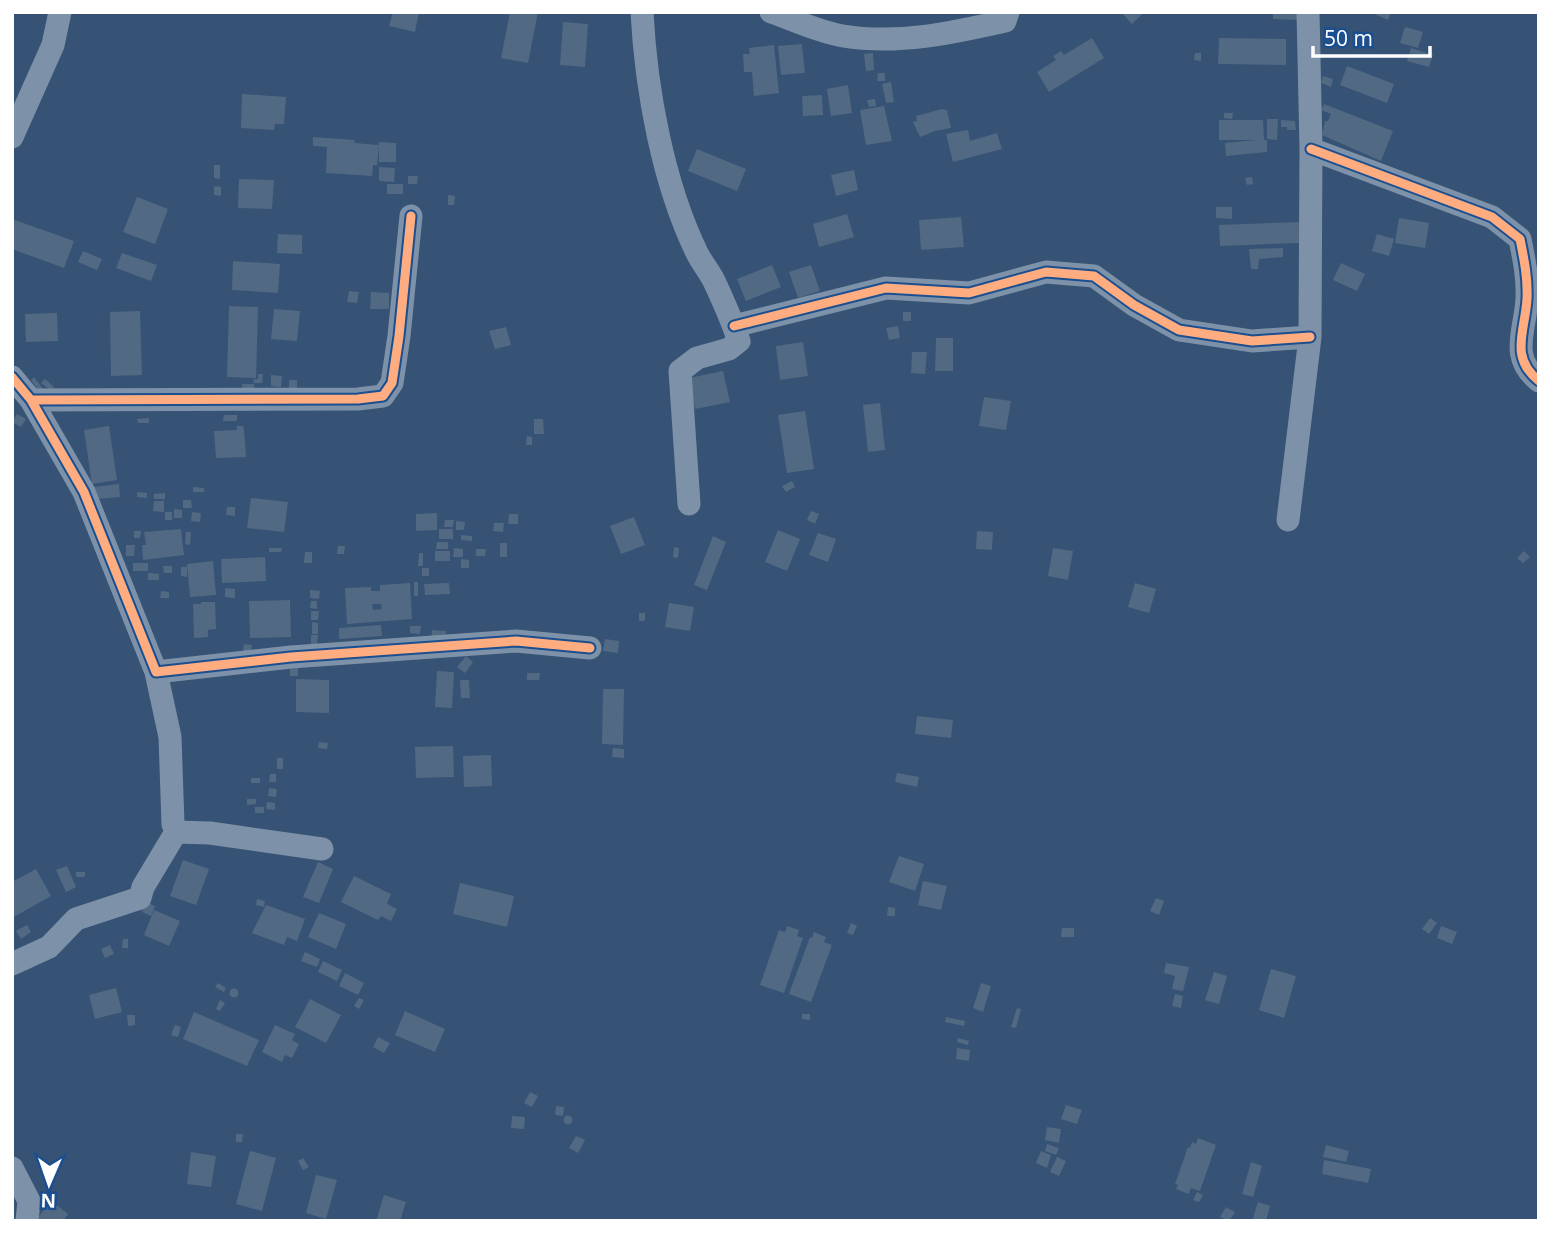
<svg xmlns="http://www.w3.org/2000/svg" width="1551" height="1233" viewBox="0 0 1551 1233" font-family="'Open Sans',sans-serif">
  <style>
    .building { fill: #526984; fill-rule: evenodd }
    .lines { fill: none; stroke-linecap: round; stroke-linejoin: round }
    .minor { stroke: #7d92a8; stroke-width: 23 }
    .cycleway-casing { stroke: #1b4f8f; stroke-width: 13 }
    .cycleway { stroke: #ffac80; stroke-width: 9 }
  </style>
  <rect width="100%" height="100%" fill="#365274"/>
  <!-- building -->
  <path class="building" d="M393,12H419L415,32L389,26Z
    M510,12H538L528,63L501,58Z
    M1121,12H1144L1132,24Z
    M1273,12H1301L1300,20L1273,19Z
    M1370,12H1391L1388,20Z
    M563,22L588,24L585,67L560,65Z
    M1405,27L1423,32L1418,48L1400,43Z
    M1092,38L1104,58L1049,92L1037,72L1056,60L1053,56L1061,51L1064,55Z
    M1219,38L1286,39V65L1218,64Z
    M802,44L805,73L781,75L778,46Z
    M774,45L779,93L754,96L752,72H744L743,54H750L749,48Z
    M1411,48L1433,55L1429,67L1407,61Z
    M873,53L874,70L866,71L864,54Z
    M1195,53H1201V61L1194,60Z
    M1347,66L1394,84L1387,103L1340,85Z
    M878,73H885V81H877Z
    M1323,76L1333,79L1331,87L1321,83Z
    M891,82L894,102L886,103L882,84Z
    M848,85L852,113L831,116L827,89Z
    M242,94L286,97L284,124H275L274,130L241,128Z
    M822,95L823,115L803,116L802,96Z
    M875,99L876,106L869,107L867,100Z
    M1324,104L1393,131L1381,161L1322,135L1325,121H1328L1331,114L1321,110Z
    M884,106L892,141L866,145L860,110Z
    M942,109L947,110L951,128L935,131L920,137L913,122L917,121L916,116Z
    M1224,113H1233L1232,119L1224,118Z
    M1267,119H1278L1277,140L1267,139Z
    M1219,120H1263L1264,140H1267V152L1226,156L1225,143L1256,140H1219Z
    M1281,120L1295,121L1296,130H1287V127H1281Z
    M968,130L970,141L997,133L1002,149L953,162L946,134Z
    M313,137L355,140L354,143L379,145L377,165H373L372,176L326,173L327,147L313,146Z
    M379,142L396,143V162H379Z
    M697,149L746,169L737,191L688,171Z
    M214,165H220V179L214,178Z
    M379,167L395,168L394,182L379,181Z
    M854,170L858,190L836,196L831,175Z
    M408,176H418L417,184H408Z
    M1252,177L1253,184L1247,185L1245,178Z
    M239,179L274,180L272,209L238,208Z
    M387,184H403V194H387Z
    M214,186L221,187V196L214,195Z
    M448,195L455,196L454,205H448Z
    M137,197L168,209L155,244L123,232Z
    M1216,207H1232V219L1216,218Z
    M847,214L854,237L819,247L813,224Z
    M961,217L964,247L921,250L919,220Z
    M1399,218L1429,223L1425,248L1395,243Z
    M12,219L74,241L64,268L12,249Z
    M1299,222V243L1220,246L1219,225Z
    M278,234L302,235V254L277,253Z
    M1377,234L1394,239L1389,256L1372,251Z
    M1283,248V257L1259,259L1258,269H1251L1249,249Z
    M83,251L102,259L97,270L78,262Z
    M122,253L157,265L151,281L116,268Z
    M233,261L280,264L278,293L232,290Z
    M1341,263L1365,274L1357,291L1333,280Z
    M772,265L781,287L746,301L737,279Z
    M811,265L820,291L798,298L789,272Z
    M349,291L359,292L357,303L347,302Z
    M371,292L389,293V309H370Z
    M229,306L258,307L256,378L227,377Z
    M274,309L300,311L297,341L271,339Z
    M140,311L142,375L111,376L110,312Z
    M903,312H911V321H903Z
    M57,313L58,341L26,342L25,314Z
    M898,326L900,338L889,340L886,328Z
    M506,327L511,345L495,349L489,331Z
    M936,338H953V371H935Z
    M803,342L808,376L780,380L776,346Z
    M912,352H927L925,374L911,373Z
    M723,371L730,402L695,409L689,378Z
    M258,374H263L262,383H253L254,379H258Z
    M271,375L282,376L281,387L271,386Z
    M34,377L44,390L40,393L31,380Z
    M45,379L54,387L51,391L41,383Z
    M289,380H297V388H289Z
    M242,384H254V391H242Z
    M984,397L1011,401L1006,430L979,426Z
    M880,403L885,450L868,452L863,405Z
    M805,411L814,469L787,473L778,415Z
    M17,414L26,419L21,427L12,422Z
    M224,415H237V421H223Z
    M149,418V423H138L137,419Z
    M534,419H543L544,434H534Z
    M109,426L117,480L92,484L84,430Z
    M237,426H243L244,429L246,457L216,458L214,431L237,430Z
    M527,436L532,437V445H526Z
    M792,481L795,487L786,492L782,486Z
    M119,484L120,497L96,499L94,487Z
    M193,487L204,488V492H193Z
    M137,492L147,493V498L137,497Z
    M165,493V499H154V494Z
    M251,498L288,502L284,532L247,528Z
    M183,500H191L192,508H183Z
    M154,501H164V512L153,511Z
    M227,507H235V516L226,515Z
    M174,509L182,510V518H174Z
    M811,511L819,514L815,524L807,520Z
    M165,512H172V520H165Z
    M192,512L201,513L200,522L191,521Z
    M437,513V530L416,531V514Z
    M509,514H518V524H508Z
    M634,517L645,545L621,554L610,526Z
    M445,520H454L453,527H444Z
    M456,521L465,522L464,530H456Z
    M494,523H504L503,532L493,531Z
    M181,529L184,555L143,560L142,545H146L144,532Z
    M439,529H453V539H439Z
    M778,530L800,539L787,571L765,562Z
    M134,531H141L140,538H134Z
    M977,531L993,532L992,550L976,549Z
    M186,532H191L190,545L185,544Z
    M818,533L836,539L828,562L809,555Z
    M461,535L472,536V541L461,540Z
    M713,536L726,542L707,590L694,585Z
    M437,542H448V549H436Z
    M500,543H507V557H500Z
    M126,545H135L134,556H126Z
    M338,546H345L344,554H337Z
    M674,547L679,548L678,558L673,557Z
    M269,548H282L281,552H269Z
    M454,548L463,549V557H453Z
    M1053,548L1073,551L1068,580L1048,576Z
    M476,549H486L485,556H476Z
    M435,551H450V561H435Z
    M1524,551L1530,557L1523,563L1517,558Z
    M305,552H312V563H304Z
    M419,553H423V566H418Z
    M265,557L266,581L222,583L221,559Z
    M461,559L469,560V568H461Z
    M213,561L216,595L190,597L187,564Z
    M133,563H148V571H133Z
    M163,566H172V573H164Z
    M181,567H187V577L181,576Z
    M422,568H429V576H422Z
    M148,573L159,574V580H148Z
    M414,582H418V596H414Z
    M410,583L412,619L347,624L345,588L371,587V591H380V585ZM372,604H381L382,609L373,610Z
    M449,583L450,594L425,595L424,584Z
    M1135,583L1156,589L1149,613L1128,607Z
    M225,588L235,589V598L225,597Z
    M310,590L320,591L319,599L310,598Z
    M161,591L169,592V598H160Z
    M290,600L291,637L250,638L249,601Z
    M311,601H317V609L310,608Z
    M201,602H215L216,629L208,630V637L194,638L193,604H201Z
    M669,603L694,607L690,631L665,627Z
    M311,611H319L318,620H311Z
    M639,613H645V621H639Z
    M312,622L318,623V634H312Z
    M381,625L382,636L339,639V628Z
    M410,626H421L420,634L410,633Z
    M432,630L446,631L445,643H431Z
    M311,635H318L317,644H311Z
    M605,639L619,641L618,653L603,651Z
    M244,644L252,645L250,659L242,658Z
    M466,656L473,662L465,673L457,667Z
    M290,665H298V676H290Z
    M437,671L454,672L452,708L435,707Z
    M527,673H540L539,680H527Z
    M296,679L329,680V713L296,712Z
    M460,680H469L470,698H461Z
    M603,689H624L623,745L602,744Z
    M917,716L953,720L951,738L915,734Z
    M319,742L328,743L327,749L318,748Z
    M453,746L454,777L416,778L415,747Z
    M613,748L624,749V758L612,757Z
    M491,755L492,786L464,787L463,756Z
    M277,758H283V769H277Z
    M897,773L919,777L917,787L895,782Z
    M270,774H276V782H269Z
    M251,778H260V783H251Z
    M269,788L277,789L276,797L268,796Z
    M247,799H256V804L247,805Z
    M267,802L275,803V810L266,809Z
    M255,807H264V813H255Z
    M899,856L924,864L915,891L889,882Z
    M183,860L209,869L196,905L170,896Z
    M318,862L333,869L319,903L303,897Z
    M67,866L76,887L66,892L56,870Z
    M36,869L51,896L12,918V882Z
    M76,872H85V877H76Z
    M354,876L391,894L387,904L397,909L391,921L381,916L378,920L341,902Z
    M923,881L947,886L941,910L918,905Z
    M460,883L514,896L507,927L453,914Z
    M1156,898L1164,901L1159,915L1150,911Z
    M257,899L265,901L264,907L256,905Z
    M146,902L155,906L151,916L142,912Z
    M266,905L305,919L297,941L287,937L284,945L252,933Z
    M888,907L895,908V916H887Z
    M154,910L180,921L169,946L144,935Z
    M319,913L346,924L336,949L308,937Z
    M1430,918L1437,923L1429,934L1422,929Z
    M851,923L857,926L853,935L847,933Z
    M27,925L31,932L21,939L16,931Z
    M787,926L799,930L797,936L803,938L784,993L760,985L779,930L785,932Z
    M1441,926L1457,932L1452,944L1437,938Z
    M1062,928H1074V937H1061Z
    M814,932L826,937L824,942L832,945L811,1002L789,994L810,937L812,938Z
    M123,939H128V948H122Z
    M110,945L114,954L105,958L101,949Z
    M305,952L320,959L317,967L301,961Z
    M323,961L342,970L337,981L318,972Z
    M1166,963L1189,967L1183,991L1172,989L1175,976L1164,973Z
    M1271,969L1296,976L1284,1018L1259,1010Z
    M1214,972L1227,976L1219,1004L1205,1000Z
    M345,973L364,983L358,995L339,986Z
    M218,983L226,988L224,992L215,987Z
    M981,983L991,986L983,1012L973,1008Z
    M116,988L122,1012L95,1019L89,995Z
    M229.5 993a4.5 4.5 0 1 1 9 0a4.5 4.5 0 1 1-9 0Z
    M1175,994L1183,996L1181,1008L1172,1006Z
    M359,998L364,1000L359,1009L354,1006Z
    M310,999L341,1015L326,1043L295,1027Z
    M220,1000L225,1003L220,1011L216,1009Z
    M1017,1008L1021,1009L1016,1028L1011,1027Z
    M405,1011L445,1029L435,1052L395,1035Z
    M194,1012L259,1040L247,1066L183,1039Z
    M802,1014H810V1020L802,1019Z
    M127,1015H135V1025L128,1026Z
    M946,1017L965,1021L964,1026L945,1022Z
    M175,1025L181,1027L178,1037L171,1035Z
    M275,1025L295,1034L292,1040L299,1044L292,1058L285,1055L282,1062L262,1052Z
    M378,1037L390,1043L384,1053L373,1047Z
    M958,1038L969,1041L968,1045L957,1042Z
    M957,1048L970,1050L969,1061L956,1059Z
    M530,1092L538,1096L532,1107L524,1103Z
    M1066,1105L1082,1110L1077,1124L1061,1119Z
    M556,1106L564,1107L563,1116L555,1115Z
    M563.5 1120a4.5 4.5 0 1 1 9 0a4.5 4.5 0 1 1-9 0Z
    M512,1116L525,1117L524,1129L511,1128Z
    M1047,1127L1061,1129L1059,1143L1045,1140Z
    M236,1134H243L242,1142H236Z
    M576,1136L585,1140L578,1153L569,1148Z
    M1198,1138L1216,1145L1200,1191L1191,1188L1189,1194L1176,1189L1178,1185L1175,1184L1188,1147L1190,1148L1192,1142L1196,1144Z
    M1047,1144L1059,1148L1056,1155L1045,1151Z
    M1326,1145L1349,1151L1346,1162L1323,1157Z
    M250,1151L276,1158L262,1211L236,1204Z
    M1041,1151L1051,1155L1047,1168L1036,1163Z
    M191,1152L216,1156L211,1187L187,1184Z
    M1057,1157L1066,1161L1059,1176L1050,1172Z
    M303,1158L309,1167L303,1170L298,1161Z
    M1324,1160L1371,1169L1368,1183L1322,1174Z
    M1251,1162L1262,1166L1253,1197L1242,1194Z
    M316,1175L337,1180L326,1219L306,1213Z
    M1197,1192L1203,1195L1199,1202L1193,1200Z
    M384,1195L406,1202L400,1221H376Z
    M51,1201L68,1214L63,1221H35Z
    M1258,1202L1270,1206L1266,1221H1252Z
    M1226,1207L1235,1212L1229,1221L1220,1217Z"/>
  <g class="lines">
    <!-- minor -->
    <path class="minor" d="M642,12C646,90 663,183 697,253C702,263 709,271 714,281C723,300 732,321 739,341L729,349L697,358L680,371L689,504
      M771,12C794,20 819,32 843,36C898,45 952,33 1005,21L1008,12
      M12,137L53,45L60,12
      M1311,149L1492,217L1520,239C1524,259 1528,278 1527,299C1525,332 1509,357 1539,381
      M734,326L886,288L969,293L1046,272L1094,276L1134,305L1179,330L1252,341L1310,337
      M12,377L31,400L84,492L156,672L291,657L516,641L590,648
      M31,400L358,399L383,396L392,383L399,336L411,216
      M1288,520L1310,337L1311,149L1308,12
      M156,672L170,737L173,824
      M12,964L49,947L76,919L140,898L143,887L176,832L210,833L322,849
      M12,1168L29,1201L27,1221"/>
    <defs>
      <path id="cycleway" d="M1311,149L1492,217L1520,239C1524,259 1528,278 1527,299C1525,332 1509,357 1539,381
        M734,326L886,288L969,293L1046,272L1094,276L1134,305L1179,330L1252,341L1310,337
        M12,377L31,400L84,492L156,672L291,657L516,641L590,648
        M31,400L358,399L383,396L392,383L399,336L411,216"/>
    </defs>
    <!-- cycleway casing -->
    <use href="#cycleway" class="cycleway-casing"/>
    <!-- cycleway -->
    <use href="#cycleway" class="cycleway"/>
  </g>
  <!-- border -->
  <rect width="1551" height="1233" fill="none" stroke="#ffffff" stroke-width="28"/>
  <!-- north arrow -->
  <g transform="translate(49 1184) rotate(182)" stroke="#1b4f8f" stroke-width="5" paint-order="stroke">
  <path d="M0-5L12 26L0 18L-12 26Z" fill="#ffffff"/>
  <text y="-10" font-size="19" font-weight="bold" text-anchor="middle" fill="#ffffff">N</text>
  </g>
  <!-- scale -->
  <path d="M1313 46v10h117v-10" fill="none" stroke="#ffffff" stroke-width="3.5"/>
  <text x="1324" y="46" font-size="21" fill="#ffffff" stroke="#1b4f8f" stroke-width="5" paint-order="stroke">50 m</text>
</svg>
